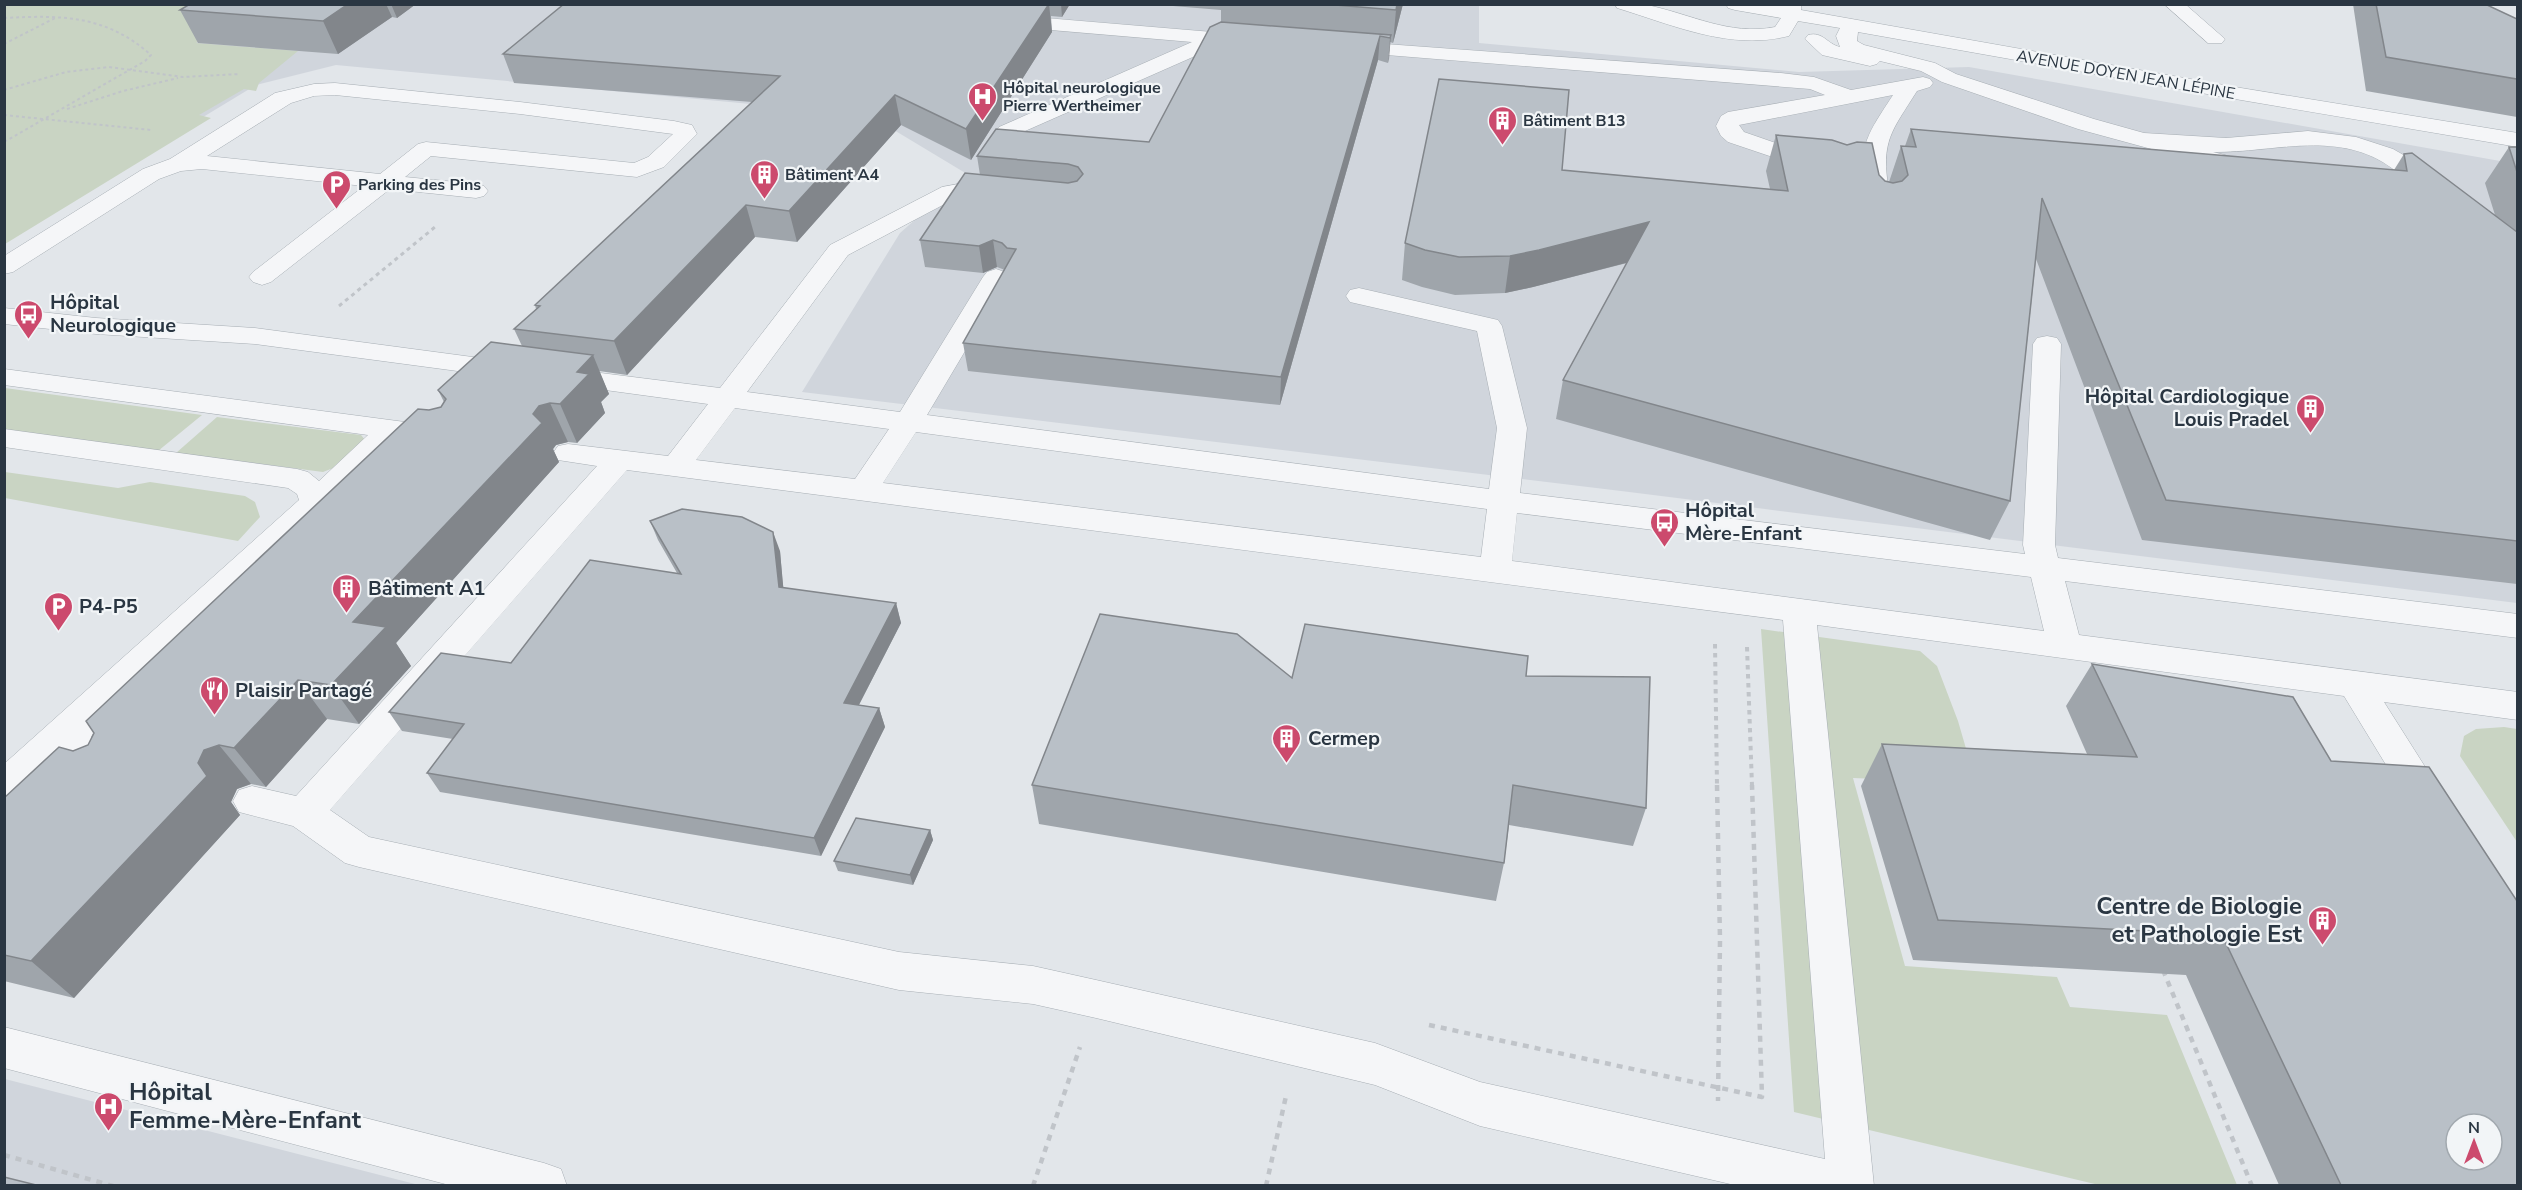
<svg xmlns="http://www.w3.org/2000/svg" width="2522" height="1190" viewBox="0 0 2522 1190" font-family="'Nunito Sans',sans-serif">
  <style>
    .built { fill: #d0d5dc }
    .green { fill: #c9d4c3 }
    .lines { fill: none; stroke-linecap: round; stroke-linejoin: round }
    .minor-casing { stroke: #a7aeb4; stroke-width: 1 }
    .path-far3 { stroke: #c0c4c9; stroke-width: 2; stroke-dasharray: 3 3; stroke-linecap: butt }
    .path-far2 { stroke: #c0c4c9; stroke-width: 3; stroke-dasharray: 4 4; stroke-linecap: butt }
    .path-far1 { stroke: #c0c4c9; stroke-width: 4; stroke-dasharray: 4.5 4.5; stroke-linecap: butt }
    .path { stroke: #c0c4c9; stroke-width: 4.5; stroke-dasharray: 6 6; stroke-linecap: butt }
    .minor { fill: #f5f6f8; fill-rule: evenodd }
    .wall { fill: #9fa5ab }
    .shaded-wall { fill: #82868b }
    .building { fill: #b9c0c7; stroke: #82868b; stroke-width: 1.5; fill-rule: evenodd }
    .labels { text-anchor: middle; stroke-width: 4.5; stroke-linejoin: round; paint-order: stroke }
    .far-street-label { font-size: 16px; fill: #2a3642; stroke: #f2f5f7 }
    .far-poi-label { font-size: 16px; font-weight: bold; fill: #2a3642; stroke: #f2f5f7; text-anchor: start }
    .poi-label { font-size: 20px; font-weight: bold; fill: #2a3642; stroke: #f2f5f7; text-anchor: start }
    .near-poi-label { font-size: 24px; font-weight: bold; fill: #2a3642; stroke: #f2f5f7; text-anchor: end }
  </style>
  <rect width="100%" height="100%" fill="#e2e6ea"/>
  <!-- built -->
  <path class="built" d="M1479,4V43L1799,72L1969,67L2517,164V603L1621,491L802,392L900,233L967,174L869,115L336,65L256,85L5,237V5Z
    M5,1079L419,1185H5Z"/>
  <!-- green -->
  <path class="green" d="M235,4L256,6L196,43L298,51L259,83L256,91L244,89L199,115L211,118L5,244V5Z
    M5,388L202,415L158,451L5,430Z
    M217,417L361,435L365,440L341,465L323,472L176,453Z
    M5,472L118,488L150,482L245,496L255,502L260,517L238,541L5,498Z
    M1761,629L1920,651L1937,666L1958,721L1976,783L1853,778L1905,966L2057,977L2070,1007L2167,1015L2237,1185H2099L1794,1112Z
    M2504,727L2517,729V842L2460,756L2464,736L2476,729Z"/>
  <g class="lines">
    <defs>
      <path id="minor" d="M927,4H950L961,11L1248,35L1255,37L1258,41L1255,45L1248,47L1220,45L1007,139L999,137L996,132L999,127L1192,42L956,22L949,20Z
        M1615,4C1625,4 1637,3 1647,5C1691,14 1729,36 1775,27L1781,18L1735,10L1728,8L1726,4L1782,6L1781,4H1801V10L2241,88L2518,133V147L2241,100L1858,32L1857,41L1864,45L1935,63L1956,74L2094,119L2144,133L2226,138L2308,131L2356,137L2393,149L2407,157L2422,171L2414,182L2382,188L2374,186L2370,181L2374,176L2397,172C2342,127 2275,153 2213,152L2244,160L2247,165L2244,170L2236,172L2078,129L1942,82L1921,71L1880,61L1877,64L1870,66L1822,55L1805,39L1808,35C1823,31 1827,44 1840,47L1836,36L1840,28L1798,21L1789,36C1730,51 1673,25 1617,8Z
        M2164,4H2185L2225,39L2222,43H2208Z
        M1344,41L1781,73L1814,77L1851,90L1923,77L1930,79L1933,83L1930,87L1917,91C1892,131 1880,141 1889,191L1885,196L1877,198L1869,196C1865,190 1864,185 1863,178C1858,144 1875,123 1893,95L1739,125L1744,132L1822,159L1825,164L1822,169L1814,171L1728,142L1721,136L1716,126L1721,116L1728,112L1825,95L1810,89L1337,51L1334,47L1337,43Z
        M335,83L520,102L674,121L692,125L697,134L664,167L637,177L431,156L405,177L476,184L484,186L488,191L484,196L476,198L390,189L271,282L262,285L253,282L249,277L253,272L364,186L202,169L181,171L159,179L13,272L4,274V256L143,169L170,159L275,93L314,84ZM335,95L520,114L673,134L648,157L634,163L426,142L418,144L380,174L207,156L291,103L314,96Z
        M969,182L1006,187L1010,192L1006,197C990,201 973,195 956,198L848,255L747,392L900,412L983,277L987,272L996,269L1005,272L1009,277L927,415L1489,489L1497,428L1477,331L1350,302L1346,296L1350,290L1359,288L1498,320L1502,326L1527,428L1520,493L2025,554L2023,545L2033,344L2037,338L2047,336L2057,338L2061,344L2055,545L2058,558L2518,614V638L2065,581L2079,635L2518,692V720L2384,702L2448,803L2442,814L2429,818L2416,814L2344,696L1817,625L1874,1186H1739L1480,1126L1375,1085L1096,1018L1033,1004L899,990L359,867L345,863L293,826L239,812L233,801L239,790L252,786L296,796L597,466L558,460L553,453L558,446L568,444L668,456L708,404L561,384L551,382L547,376L551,370L561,368L720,388L830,245L942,187ZM735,408L889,429L855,479L696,460ZM916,432L1487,509L1481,557L883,483ZM627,470L1783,620L1825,1159L1480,1082L1375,1043L1096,980L1033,966L899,952L369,837L330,810ZM1517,513L2031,577L2044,631L1512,561Z
        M4,308L96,318L255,328L510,362L520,364L524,370L520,376L510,378L255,344L96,334L4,324Z
        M4,369L405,422L415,425L420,431L415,437L398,439L98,724L91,737L93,749L122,763L128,773L122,783L109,788L96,783L63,767L59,759L17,798L4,802V764L299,500L297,494L288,488L4,447V429L297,469L308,472L319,481L368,435L4,385Z
        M4,1027L544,1163L561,1169L567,1186H453L4,1068Z"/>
    </defs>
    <!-- minor casing -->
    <use href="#minor" class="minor-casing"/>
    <!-- path-far3 -->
    <path class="path-far3" d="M4,18C62,15 106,15 151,55L145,61L4,142
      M4,44L57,17
      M4,90L66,72L109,67L183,77L240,74
      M67,109L123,91L178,78
      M4,115L151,130"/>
    <!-- path-far2 -->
    <path class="path-far2" d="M339,306L435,227"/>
    <!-- path-far1 -->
    <path class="path-far1" d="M1715,644L1717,786
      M1747,647L1752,786"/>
    <!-- path -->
    <path class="path" d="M1717,785L1720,940L1718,1101
      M2163,970L2252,1186
      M1429,1025L1762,1097L1752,785
      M4,1155L113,1186
      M1033,1186L1080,1047
      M1266,1186L1286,1096"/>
    <!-- minor -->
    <use href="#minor" class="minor"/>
  </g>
  <!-- wall -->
  <path class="wall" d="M190,4H416L397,18L392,17L338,54L198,43L180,10Z
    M564,4H1070L1062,17L1051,16L1052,32L971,160L901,125L797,242L755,237L627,375L599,371L609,394L601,402L605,413L577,443L568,442L556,445L553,449L559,462L396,643L411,666L359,724L327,719L266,787L251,784L237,789L231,802L240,815L74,998L4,981V798L73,751L88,745L429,410L441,407L444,402L438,390L522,346L514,329L536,309L535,305L752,102L514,83L503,54Z
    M1149,4H1403L1393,43L1390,42L1388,63L1378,60L1280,405L968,371L963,343L1005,270L997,267L983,273L925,267L920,240L980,175L977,156L1149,142L1221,22V10Z
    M2353,4H2485L2517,19V117L2366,91Z
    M1911,129L2394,170L2404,154L2495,215L2485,183L2509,147H2517V584L2142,540L2036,259L2010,501L1990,540L1556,419L1563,380L1627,263L1533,287L1505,293L1455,295L1422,287L1402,280L1405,243L1562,170L1770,189L1766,171L1776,135L1879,175L1885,181L1889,182L1901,146H1905Z
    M650,521L780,551L783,588L896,603L901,623L859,705L879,708L885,727L821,856L440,792L427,773L453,739L402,731L389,712L511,663L677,573L658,540Z
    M2092,664L2517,1185H2279L2186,975L1913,960L1861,786L1882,744L2087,754L2066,706Z
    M1292,678L1646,808L1633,846L1509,825L1504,863L1496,901L1039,824L1032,785Z
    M930,830L933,840L913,885L838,871L834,861Z"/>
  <!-- shaded-wall -->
  <path class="shaded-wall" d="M348,4H386L392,17L338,54L323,21Z
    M391,4H416L397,18Z
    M1049,4L1052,32L971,160L966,129Z
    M1061,4H1070L1062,17Z
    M1397,4H1403L1393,43L1396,10Z
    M1391,35L1389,59L1388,63L1390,38Z
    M1380,36L1378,60L1280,405L1281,377Z
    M895,95L901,125L797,242L789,211Z
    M746,205L755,237L627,375L614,341Z
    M1649,222L1641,259L1533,287L1505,293L1510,256Z
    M993,240L997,267L983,273L979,246Z
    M593,355L609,394L601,402L605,413L577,443L560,404L577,372Z
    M550,403L568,442L556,445L553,449L559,462L396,643L411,666L359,724L331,685L353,622L533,414L539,406Z
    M773,532L780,551L785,606L779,587Z
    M896,603L901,623L850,722L844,703Z
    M298,680L327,719L266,787L234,748Z
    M879,708L885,727L821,856L814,838Z
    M219,745L251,784L237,789L231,802L240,815L74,998L31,961L198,763L204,750Z
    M930,830L933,840L913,885L910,875Z"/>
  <!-- building -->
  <path class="building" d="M190,4H348L323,21L180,10Z
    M564,4H1049L966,129L895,95L789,211L746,205L614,341L514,329L540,306L535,305L780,76L503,54Z
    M1323,4H1397L1396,10Z
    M2376,4H2485L2517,19V79L2386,57Z
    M1221,22L1391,35L1390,38L1380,36L1281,377L963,343L1016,249L1007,248L1002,243L993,240L979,246L920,240L965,173L1068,183L1077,181L1083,174L1078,167L1068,164L977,156L996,129L1149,142L1210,27Z
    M1439,79L1569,90L1562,170L1788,191L1776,135L1832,140L1847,145L1857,142L1872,143L1879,175L1885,181L1893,183L1902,181L1908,175L1901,146L1916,147L1911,129L2407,171L2404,154L2412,153L2517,232V541L2166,500L2042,198L2010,501L1563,380L1649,222L1539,250L1510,256L1459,257L1425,250L1405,243Z
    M2509,147H2517V172Z
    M491,342L593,355L577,372L589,374L560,404L550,403L539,406L533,414L542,423L353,622L386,627L331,685L298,680L234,748L219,745L204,750L198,763L207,776L31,961L4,955V798L59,747L73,751L88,745L94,733L86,721L418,409L429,410L441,407L446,399L438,390Z
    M682,509L742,517L773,532L779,587L896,603L844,703L879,708L814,838L427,773L464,724L389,712L441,653L511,663L590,560L681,574L650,521Z
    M1100,614L1237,634L1292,678L1305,624L1528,656L1526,676L1650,677L1646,808L1513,785L1504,863L1032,785Z
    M2092,664L2293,697L2331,761L2429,767L2517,901V1185H2341L2222,935L1938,920L1882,744L2137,757ZM2456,1124H2492V1160H2456Z
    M856,818L930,830L910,875L834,861Z
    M4,1177L36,1185H4Z"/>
  <!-- icons -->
  <defs>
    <symbol id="hospital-pin" viewBox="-11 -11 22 30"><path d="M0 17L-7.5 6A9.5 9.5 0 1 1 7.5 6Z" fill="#cc4a6d" stroke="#f2f5f7"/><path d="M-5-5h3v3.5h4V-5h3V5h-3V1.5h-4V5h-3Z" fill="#fff"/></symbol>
    <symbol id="building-pin" viewBox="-11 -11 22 30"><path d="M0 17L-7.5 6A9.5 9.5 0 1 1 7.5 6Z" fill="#cc4a6d" stroke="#f2f5f7"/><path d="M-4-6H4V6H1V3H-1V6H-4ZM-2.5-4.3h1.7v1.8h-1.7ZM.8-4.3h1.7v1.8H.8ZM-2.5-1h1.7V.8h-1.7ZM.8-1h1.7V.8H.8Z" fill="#fff"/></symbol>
    <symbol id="parking-pin" viewBox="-11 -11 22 30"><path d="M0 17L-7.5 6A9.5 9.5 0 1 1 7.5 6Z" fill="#cc4a6d" stroke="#f2f5f7"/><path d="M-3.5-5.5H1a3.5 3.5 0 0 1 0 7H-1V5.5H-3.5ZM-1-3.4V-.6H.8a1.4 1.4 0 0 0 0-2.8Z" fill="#fff"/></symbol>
    <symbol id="bus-pin" viewBox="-11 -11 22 30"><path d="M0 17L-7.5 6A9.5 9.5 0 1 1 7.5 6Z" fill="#cc4a6d" stroke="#f2f5f7"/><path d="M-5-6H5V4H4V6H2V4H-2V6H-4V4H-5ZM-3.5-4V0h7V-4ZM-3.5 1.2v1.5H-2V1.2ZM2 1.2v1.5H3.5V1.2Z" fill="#fff"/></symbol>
    <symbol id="restaurant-pin" viewBox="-11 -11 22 30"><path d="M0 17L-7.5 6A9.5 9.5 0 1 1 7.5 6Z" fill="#cc4a6d" stroke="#f2f5f7"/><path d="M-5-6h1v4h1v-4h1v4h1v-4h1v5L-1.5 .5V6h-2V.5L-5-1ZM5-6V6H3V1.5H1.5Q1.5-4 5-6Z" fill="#fff"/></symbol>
  </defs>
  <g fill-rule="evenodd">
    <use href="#hospital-pin" x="966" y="80" width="33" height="45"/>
    <use href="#building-pin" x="1486" y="104" width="33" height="45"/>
    <use href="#building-pin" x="748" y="158" width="33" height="45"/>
    <use href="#parking-pin" x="320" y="168" width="33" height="45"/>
    <use href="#bus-pin" x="12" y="298" width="33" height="45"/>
    <use href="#building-pin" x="2294" y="392" width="33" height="45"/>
    <use href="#bus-pin" x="1648" y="506" width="33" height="45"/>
    <use href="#building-pin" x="330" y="572" width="33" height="45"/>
    <use href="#parking-pin" x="42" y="590" width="33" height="45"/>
    <use href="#restaurant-pin" x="198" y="674" width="33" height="45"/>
    <use href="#building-pin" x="1270" y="722" width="33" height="45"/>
    <use href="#building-pin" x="2306" y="904" width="33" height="45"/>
    <use href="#hospital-pin" x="92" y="1090" width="33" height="45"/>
  </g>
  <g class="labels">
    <!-- far-street labels -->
    <g class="far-street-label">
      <text transform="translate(2126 74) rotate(10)" y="6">AVENUE DOYEN JEAN LÉPINE</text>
    </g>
    <!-- far-poi labels -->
    <g class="far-poi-label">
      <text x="1003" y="93">Hôpital neurologique<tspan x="1003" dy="18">Pierre Wertheimer</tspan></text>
      <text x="1523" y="126">Bâtiment B13</text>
      <text x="785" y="180">Bâtiment A4</text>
      <text x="358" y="190">Parking des Pins</text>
    </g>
    <!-- poi labels -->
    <g class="poi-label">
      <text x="50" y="309">Hôpital<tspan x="50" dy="23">Neurologique</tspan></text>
      <text x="2289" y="403" text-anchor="end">Hôpital Cardiologique<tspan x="2289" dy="23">Louis Pradel</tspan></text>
      <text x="1685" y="517">Hôpital<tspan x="1685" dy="23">Mère-Enfant</tspan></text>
      <text x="368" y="595">Bâtiment A1</text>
      <text x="79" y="613">P4-P5</text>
      <text x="235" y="697">Plaisir Partagé</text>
      <text x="1308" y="745">Cermep</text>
    </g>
    <!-- near-poi labels -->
    <g class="near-poi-label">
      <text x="2302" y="914">Centre de Biologie<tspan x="2302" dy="28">et Pathologie Est</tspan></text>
      <text x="129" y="1100" text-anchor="start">Hôpital<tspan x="129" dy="28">Femme-Mère-Enfant</tspan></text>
    </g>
  </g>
  <!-- border -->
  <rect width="2522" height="1190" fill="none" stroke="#2a3642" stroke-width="12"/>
  <!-- north arrow -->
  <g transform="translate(2474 1142)"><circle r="28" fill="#f2f5f7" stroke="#a2a9af" stroke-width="1.5"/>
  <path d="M0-4.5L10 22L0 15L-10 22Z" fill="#cc4a6d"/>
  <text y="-9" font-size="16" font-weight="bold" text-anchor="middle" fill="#2a3642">N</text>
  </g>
</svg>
